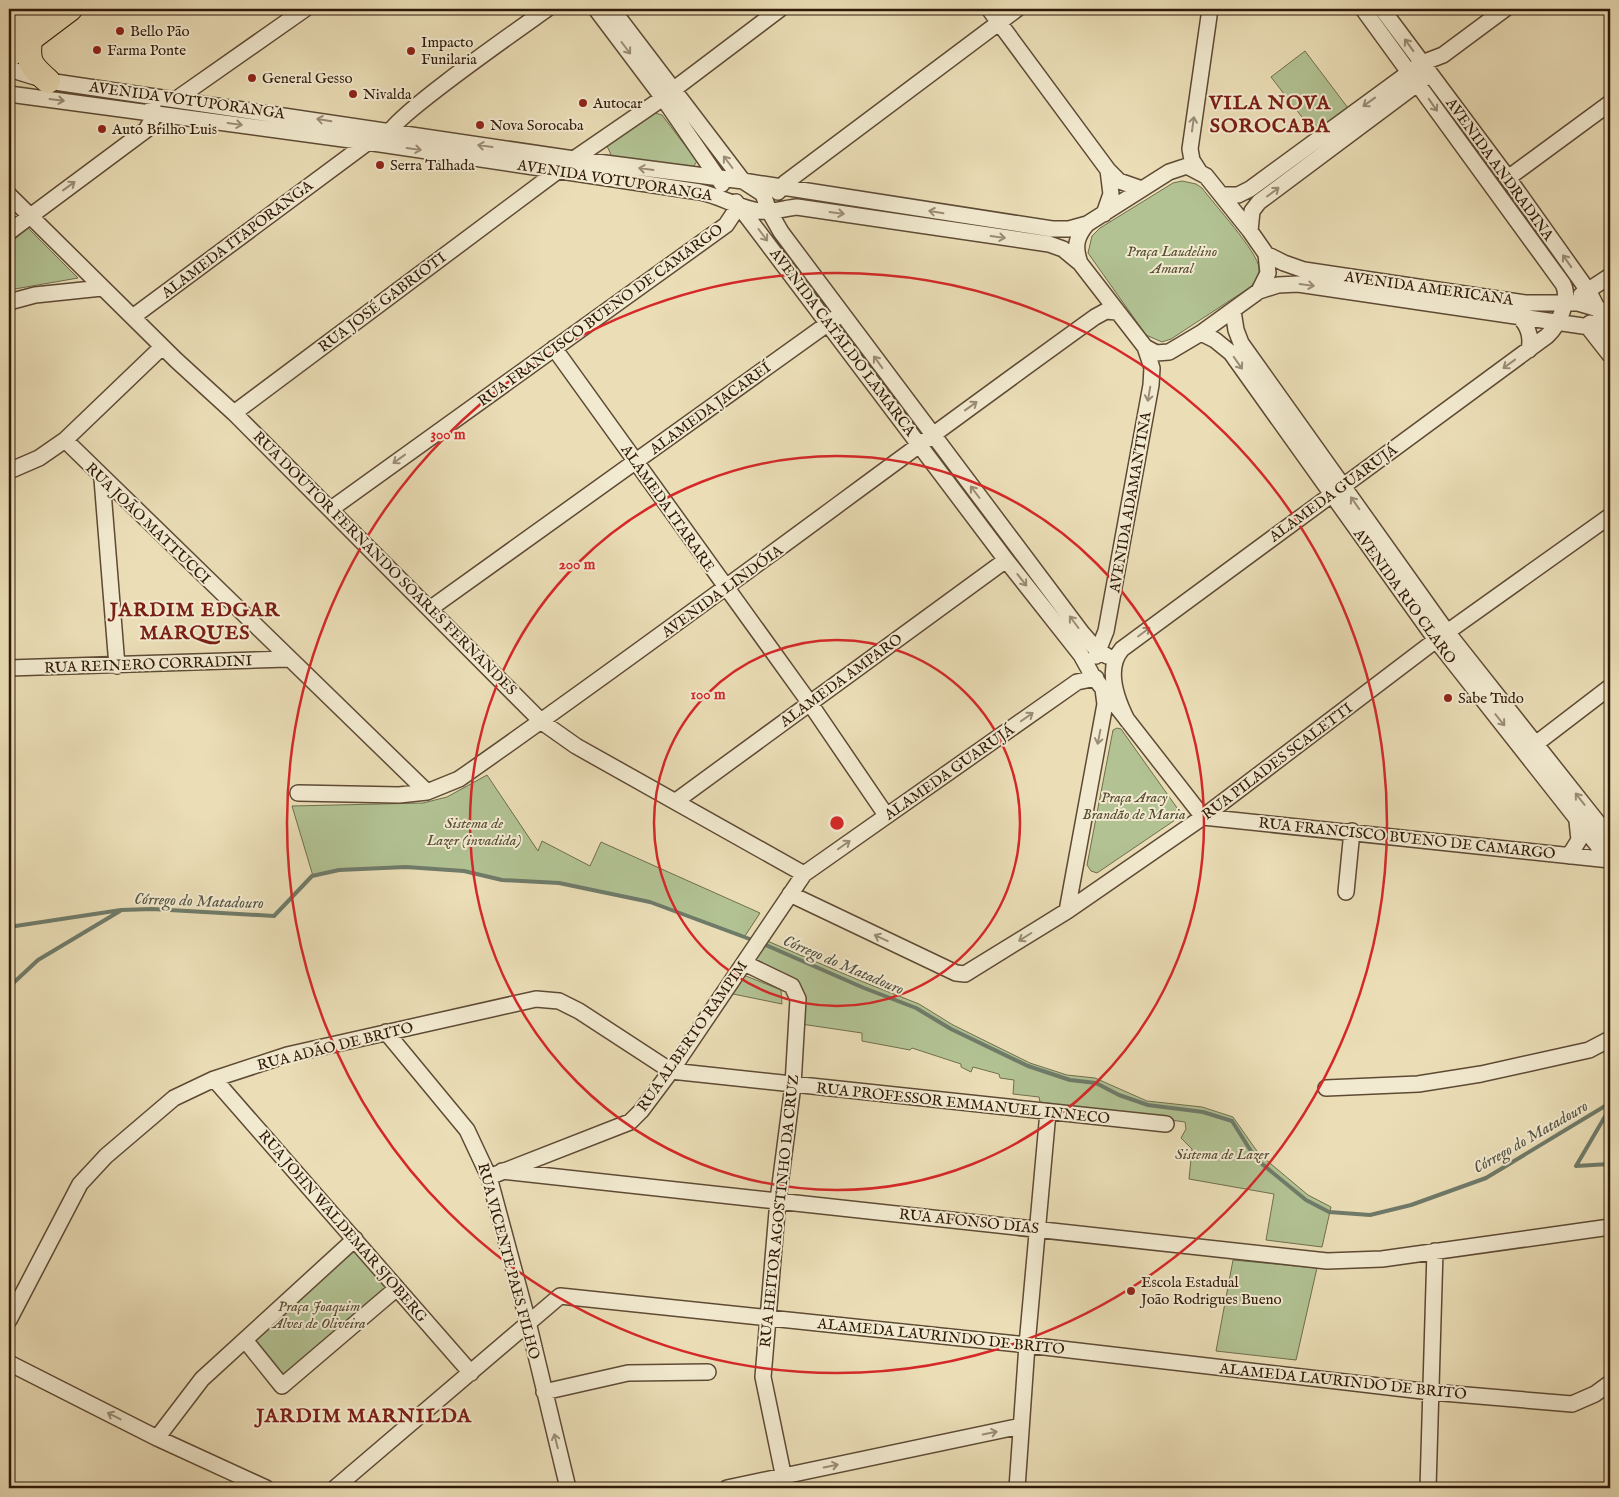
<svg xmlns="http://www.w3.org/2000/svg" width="1619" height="1497" viewBox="0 0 1619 1497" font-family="'IM FELL English',serif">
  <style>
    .green { fill: #b2c293; stroke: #706e4e }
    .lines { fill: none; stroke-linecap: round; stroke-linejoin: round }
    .stream { stroke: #6f7b6a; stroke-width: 4 }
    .minor-casing { stroke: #5e4a34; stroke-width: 18 }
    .primary-casing { stroke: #2f1909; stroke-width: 26 }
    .minor { stroke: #f2ead0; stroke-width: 15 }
    .primary { stroke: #ebdeb7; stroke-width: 24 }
    .oneway { stroke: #9a8c76 }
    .ring { fill: none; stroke: #d62828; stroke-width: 2.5 }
    .poi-dot { fill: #8f2418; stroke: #f2ead0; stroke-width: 2 }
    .labels { text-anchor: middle; stroke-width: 4; stroke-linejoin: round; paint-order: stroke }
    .poi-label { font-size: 15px; fill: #2f1909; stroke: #f2ead0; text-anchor: start }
    .street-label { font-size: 15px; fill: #2f1909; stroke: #f2ead0 }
    .park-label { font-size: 15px; font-style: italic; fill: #564c32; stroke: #f2ead0 }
    .water-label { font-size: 16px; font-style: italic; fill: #545242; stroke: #f2ead0 }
    .district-label { font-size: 20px; font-weight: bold; letter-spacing: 1px; fill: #7a1f14; stroke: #f2ead0 }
    .centre { fill: #d62828; stroke: #f2ead0; stroke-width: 2.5 }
    .ring-label { font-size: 15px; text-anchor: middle; font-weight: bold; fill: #d62828; stroke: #f2ead0; stroke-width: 4; stroke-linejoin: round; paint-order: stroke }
  </style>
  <rect width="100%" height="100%" fill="#ebdeb7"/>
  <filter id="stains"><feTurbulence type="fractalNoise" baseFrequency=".004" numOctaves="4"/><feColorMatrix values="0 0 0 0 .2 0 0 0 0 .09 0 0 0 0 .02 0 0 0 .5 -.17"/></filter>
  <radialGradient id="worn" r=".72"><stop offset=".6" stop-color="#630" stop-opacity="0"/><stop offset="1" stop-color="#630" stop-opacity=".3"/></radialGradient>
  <!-- green -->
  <path class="green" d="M1305,51L1348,108L1315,134L1271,77Z
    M655,113L662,115L697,161L692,169L612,157L607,146L648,115Z
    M1182,181L1196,184L1202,188C1213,203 1258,252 1259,268C1260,277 1255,282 1249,288L1171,339L1162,342L1146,335L1088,253L1092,236L1100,228L1173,183Z
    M28,228L78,278L9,290V244Z
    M1117,728L1121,729L1180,812L1178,818L1097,873L1091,871L1087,865L1113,730Z
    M487,775L538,851L542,841L590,866L601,842L760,913L745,936L650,902L559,883L502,880L462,871L406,867L339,870L313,876L292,806L423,803L447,797Z
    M765,940L861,981L919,1004L953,1025L1030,1063L1067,1075L1095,1078L1147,1101L1202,1107L1233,1117L1259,1154L1308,1195L1331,1207L1322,1247L1266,1240L1274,1194L1189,1179L1192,1149L1181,1138L1186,1129L1185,1122L1040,1102L1039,1097L1013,1094L1014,1080L1000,1078L999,1074L973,1067L971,1072L961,1067V1064L912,1048L910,1050L862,1041V1033L801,1024L802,998L755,962L754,954Z
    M746,976L781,990L782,1004L733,994L741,977Z
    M353,1250L387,1289L284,1380L250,1340Z
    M1233,1260L1317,1268L1296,1360L1216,1351Z"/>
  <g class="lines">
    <!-- stream -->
    <path class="stream" d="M9,927L121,910L152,909L274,916L312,876L339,870L406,867L464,871L502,880L559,883L650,902L755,941
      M761,943L864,988L916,1008L951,1029L1028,1066L1070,1080L1096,1083L1119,1095L1148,1105L1203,1112L1232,1121L1256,1159L1306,1200L1329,1212L1370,1215L1411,1205L1486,1178L1610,1103
      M9,987L38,960L120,911
      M1610,1108L1576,1166L1610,1164"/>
    <defs>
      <path id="minor" d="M596,9L663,98L722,184
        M612,9L743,181L763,194L769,211L781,232L1082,633L1096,649L1107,656
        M989,9L1108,170L1119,181L1142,189
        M1382,9L1508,178L1589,292L1610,333
        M9,69L48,81L574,159L743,181L1052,229H1069L1087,224
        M9,94L380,144L700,192C720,196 741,209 759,211C771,213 785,208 797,207L1049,244L1063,249L1080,263
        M178,98L305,9
        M387,136C392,117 522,27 547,9
        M574,159L657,102L780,9
        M1187,166L1206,176L1250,231L1266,254L1268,273L1259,291L1201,333L1169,352L1156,353L1145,347L1080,263C1074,247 1076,237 1087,224L1169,172Z
        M1199,171L1192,160L1190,149L1210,9
        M1508,178L1610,103
        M778,192L785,183L1017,9
        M9,195L176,360L234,413L542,722L576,746L804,874
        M1221,195H1238L1250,189L1422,63L1443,55L1505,9
        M739,206L1006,560L1081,655L1091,673
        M1104,214L1111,194L1108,170
        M1250,231L1252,211L1259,202L1425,78
        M9,232L146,130L152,120L153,105
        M1266,254L1284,263L1304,270L1525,303H1578L1602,310
        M1259,291L1278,285L1298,284L1610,330
        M1581,295L1610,276
        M9,302L35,295L102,288
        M1233,311L1236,330L1241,343L1447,632L1610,838
        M134,316L367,143L362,140
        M1519,316C1528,326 1532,336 1529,350
        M1590,323L1588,327L1610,355
        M1201,333L1215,340L1231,353L1436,640L1610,861
        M554,348L809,702L886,815
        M234,413L559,170
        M65,440L427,792
        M9,471L39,458L65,440L162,347
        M102,479L117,666
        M331,509L726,225L734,213L736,202
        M431,608L837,317
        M1096,656L1106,631L1151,385L1152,368L1145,347
        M9,668L288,659
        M1093,676L1203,817L1610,860
        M1127,720C1117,700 1105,668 1122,649L1547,336C1558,326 1571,299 1563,284L1363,9
        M1529,749L1610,687
        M298,793L399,795L427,792L459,779C674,629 882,470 1095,317L1106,311L1117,312
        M676,801L1006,560
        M1569,856L1579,840L1577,821
        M1346,892L1352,831
        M790,894L956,973L965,974L1067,911L1203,817L1436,640L1610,516
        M1067,911L1103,715L1105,704L1103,689
        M744,963L792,986L798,999L793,1085L778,1200L763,1377L786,1488
        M386,1032L467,1130L489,1177L528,1322L568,1488
        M214,1079L471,1373
        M1326,1088L1418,1084L1481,1074L1589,1050L1610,1039
        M502,1171L1327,1261L1382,1259L1610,1227
        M489,1177L630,1122L641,1111L671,1071L804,874L1077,682L1096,678
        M9,1320L80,1184L106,1156L174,1098L214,1079L287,1055L536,999L559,1001L579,1011L671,1071L1166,1124
        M245,1340L282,1386L397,1288
        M9,1363L157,1438L266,1488
        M544,1392L628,1373L708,1372
        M157,1438L202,1379L355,1239
        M335,1488L560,1296L1027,1345L1431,1392L1572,1404L1595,1394L1610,1383
        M727,1488L1021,1426
        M1017,1488L1027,1345L1048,1112
        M1428,1488L1435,1251"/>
      <path id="primary" d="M9,28L35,9
        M30,40C27,62 31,66 48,81
        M9,55L70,9"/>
    </defs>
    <!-- minor casing -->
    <use href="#minor" class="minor-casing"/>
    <!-- primary casing -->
    <use href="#primary" class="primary-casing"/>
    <!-- minor -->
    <use href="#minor" class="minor"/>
    <!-- primary -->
    <use href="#primary" class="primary"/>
  </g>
  <!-- one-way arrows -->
  <defs><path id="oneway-shaft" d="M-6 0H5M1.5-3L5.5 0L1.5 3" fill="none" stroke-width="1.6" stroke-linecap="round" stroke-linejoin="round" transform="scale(1.25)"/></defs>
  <g class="oneway">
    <use href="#oneway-shaft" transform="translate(1409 45) rotate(-126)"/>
    <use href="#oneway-shaft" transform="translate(626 48) rotate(53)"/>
    <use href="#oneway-shaft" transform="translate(57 100) rotate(7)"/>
    <use href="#oneway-shaft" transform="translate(1369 102) rotate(144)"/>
    <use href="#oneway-shaft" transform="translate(1433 105) rotate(55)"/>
    <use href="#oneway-shaft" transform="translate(324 120) rotate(-171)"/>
    <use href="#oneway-shaft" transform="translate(235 124) rotate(8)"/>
    <use href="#oneway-shaft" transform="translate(1193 124) rotate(-82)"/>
    <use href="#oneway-shaft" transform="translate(485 146) rotate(-172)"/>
    <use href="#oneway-shaft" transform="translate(414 149) rotate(8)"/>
    <use href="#oneway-shaft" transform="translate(728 162) rotate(-127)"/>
    <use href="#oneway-shaft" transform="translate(646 169) rotate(-172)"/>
    <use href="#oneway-shaft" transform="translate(69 186) rotate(-36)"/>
    <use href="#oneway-shaft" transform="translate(1273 192) rotate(-37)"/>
    <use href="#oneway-shaft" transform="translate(936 212) rotate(-171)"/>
    <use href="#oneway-shaft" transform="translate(837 213) rotate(8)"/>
    <use href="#oneway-shaft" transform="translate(763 235) rotate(53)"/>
    <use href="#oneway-shaft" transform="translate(998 237) rotate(8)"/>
    <use href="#oneway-shaft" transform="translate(1567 261) rotate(-125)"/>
    <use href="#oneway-shaft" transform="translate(1307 285) rotate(8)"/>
    <use href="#oneway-shaft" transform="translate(878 362) rotate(-126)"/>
    <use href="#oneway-shaft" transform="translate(1238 363) rotate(55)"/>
    <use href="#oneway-shaft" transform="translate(1509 364) rotate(144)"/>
    <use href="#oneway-shaft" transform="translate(1149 394) rotate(100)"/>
    <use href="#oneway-shaft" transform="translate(971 406) rotate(-36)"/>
    <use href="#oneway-shaft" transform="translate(399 459) rotate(144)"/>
    <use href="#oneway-shaft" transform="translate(975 492) rotate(-127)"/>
    <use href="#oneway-shaft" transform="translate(1355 503) rotate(-125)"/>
    <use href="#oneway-shaft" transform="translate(1022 580) rotate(52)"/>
    <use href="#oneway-shaft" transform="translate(1074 622) rotate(-127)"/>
    <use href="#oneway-shaft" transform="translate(1144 632) rotate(-37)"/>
    <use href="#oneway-shaft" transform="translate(1027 717) rotate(-35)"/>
    <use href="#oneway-shaft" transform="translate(1500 720) rotate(51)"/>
    <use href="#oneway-shaft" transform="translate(1099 737) rotate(101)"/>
    <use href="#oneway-shaft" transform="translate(1580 799) rotate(-128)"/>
    <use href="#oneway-shaft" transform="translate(844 845) rotate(-35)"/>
    <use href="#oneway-shaft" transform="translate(1025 937) rotate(148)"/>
    <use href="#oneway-shaft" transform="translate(881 938) rotate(-155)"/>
    <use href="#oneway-shaft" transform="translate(114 1416) rotate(-153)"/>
    <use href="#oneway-shaft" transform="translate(990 1433) rotate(-12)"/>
    <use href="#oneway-shaft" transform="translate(556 1441) rotate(-104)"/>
    <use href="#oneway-shaft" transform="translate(831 1466) rotate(-12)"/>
  </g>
  <!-- distance rings -->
  <g class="ring">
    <circle cx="837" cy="823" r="183"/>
    <circle cx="837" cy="823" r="367"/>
    <circle cx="837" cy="823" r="550"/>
  </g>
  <!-- markers -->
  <g class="poi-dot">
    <circle cx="120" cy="31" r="5"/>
    <circle cx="97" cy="50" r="5"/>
    <circle cx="411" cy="51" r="5"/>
    <circle cx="252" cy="78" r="5"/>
    <circle cx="353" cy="94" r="5"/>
    <circle cx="583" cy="103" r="5"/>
    <circle cx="480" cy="125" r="5"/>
    <circle cx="102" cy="129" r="5"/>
    <circle cx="380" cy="165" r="5"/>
    <circle cx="1448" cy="698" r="5"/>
    <circle cx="1131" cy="1291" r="5"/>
  </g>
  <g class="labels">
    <!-- poi labels -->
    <g class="poi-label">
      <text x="130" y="36">Bello Pão</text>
      <text x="421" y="47">Impacto<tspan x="421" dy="17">Funilaria</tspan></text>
      <text x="107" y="55">Farma Ponte</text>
      <text x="262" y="83">General Gesso</text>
      <text x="363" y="99">Nivalda</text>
      <text x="593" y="108">Autocar</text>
      <text x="490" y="130">Nova Sorocaba</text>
      <text x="112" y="134">Auto Brilho Luis</text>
      <text x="390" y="170">Serra Talhada</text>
      <text x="1458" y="703">Sabe Tudo</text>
      <text x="1141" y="1287">Escola Estadual<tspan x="1141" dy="17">João Rodrigues Bueno</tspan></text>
    </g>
    <!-- street labels -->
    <g class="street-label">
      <text transform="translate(187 100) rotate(8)" y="5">AVENIDA VOTUPORANGA</text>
      <text transform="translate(1500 169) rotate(54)" y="5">AVENIDA ANDRADINA</text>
      <text transform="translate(615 180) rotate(9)" y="5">AVENIDA VOTUPORANGA</text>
      <text transform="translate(237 239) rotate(-37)" y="5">ALAMEDA ITAPORANGA</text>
      <text transform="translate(1429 288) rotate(8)" y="5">AVENIDA AMERICANA</text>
      <text transform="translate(382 302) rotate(-37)" y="5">RUA JOSÉ GABRIOTI</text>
      <text transform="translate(600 315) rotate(-36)" y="5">RUA FRANCISCO BUENO DE CAMARGO</text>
      <text transform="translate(843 342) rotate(53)" y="5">AVENIDA CATALDO LAMARCA</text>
      <text transform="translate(710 408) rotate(-36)" y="5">ALAMEDA JACAREÍ</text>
      <text transform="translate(1333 493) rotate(-36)" y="5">ALAMEDA GUARUJÁ</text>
      <text transform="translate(1130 502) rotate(-80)" y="5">AVENIDA ADAMANTINA</text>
      <text transform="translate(668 508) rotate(55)" y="5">ALAMEDA ITARARE</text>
      <text transform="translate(148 523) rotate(44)" y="5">RUA JOÃO MATTUCCI</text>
      <text transform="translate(385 563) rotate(45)" y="5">RUA DOUTOR FERNANDO SOARES FERNANDES</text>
      <text transform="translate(722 591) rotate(-36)" y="5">AVENIDA LINDÓIA</text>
      <text transform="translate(1405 596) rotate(54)" y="5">AVENIDA RIO CLARO</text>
      <text transform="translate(148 664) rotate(-2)" y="5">RUA REINERO CORRADINI</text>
      <text transform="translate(841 680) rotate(-36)" y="5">ALAMEDA AMPARO</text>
      <text transform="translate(1277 761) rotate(-37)" y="5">RUA PILADES SCALETTI</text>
      <text transform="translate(949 772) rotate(-35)" y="5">ALAMEDA GUARUJÁ</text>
      <text transform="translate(1407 838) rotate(6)" y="5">RUA FRANCISCO BUENO DE CAMARGO</text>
      <text transform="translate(692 1036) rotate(-55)" y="5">RUA ALBERTO RAMPIM</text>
      <text transform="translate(335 1046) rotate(-14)" y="5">RUA ADÃO DE BRITO</text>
      <text transform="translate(963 1103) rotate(6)" y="5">RUA PROFESSOR EMMANUEL INNECO</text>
      <text transform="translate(779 1211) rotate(-84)" y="5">RUA HEITOR AGOSTINHO DA CRUZ</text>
      <text transform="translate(969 1221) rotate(6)" y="5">RUA AFONSO DIAS</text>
      <text transform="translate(343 1226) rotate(49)" y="5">RUA JOHN WALDEMAR SJOBERG</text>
      <text transform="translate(509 1261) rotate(75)" y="5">RUA VICENTE PAES FILHO</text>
      <text transform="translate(941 1336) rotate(6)" y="5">ALAMEDA LAURINDO DE BRITO</text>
      <text transform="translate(1343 1381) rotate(6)" y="5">ALAMEDA LAURINDO DE BRITO</text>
    </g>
    <!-- park labels -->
    <g class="park-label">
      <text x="1172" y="256">Praça Laudelino<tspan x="1172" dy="17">Amaral</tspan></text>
      <text x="1134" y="802">Praça Aracy<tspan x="1134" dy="17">Brandão de Maria</tspan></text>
      <text x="474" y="828">Sistema de<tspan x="474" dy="17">Lazer (invadida)</tspan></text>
      <text x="1222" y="1159">Sistema de Lazer</text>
      <text x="319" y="1311">Praça Joaquim<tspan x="319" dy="17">Alves de Oliveira</tspan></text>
    </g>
    <!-- water labels -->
    <g class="water-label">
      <text transform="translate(199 900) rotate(2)" y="6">Córrego do Matadouro</text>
      <text transform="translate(844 964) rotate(23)" y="6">Córrego do Matadouro</text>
      <text transform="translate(1530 1136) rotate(-30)" y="6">Córrego do Matadouro</text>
    </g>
    <!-- district labels -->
    <g class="district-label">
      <text x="1270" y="109">VILA NOVA<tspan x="1270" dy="23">SOROCABA</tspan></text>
      <text x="195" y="616">JARDIM EDGAR<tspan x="195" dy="23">MARQUES</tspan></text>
      <text x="364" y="1422">JARDIM MARNILDA</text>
    </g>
  </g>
  <circle cx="837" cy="823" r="8" class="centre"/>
  <g class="ring-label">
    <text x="448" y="439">300 m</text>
    <text x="577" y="569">200 m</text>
    <text x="708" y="699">100 m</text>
  </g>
  <!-- margin -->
  <rect width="1619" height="1497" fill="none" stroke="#ebdeb7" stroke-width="30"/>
  <rect x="10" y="10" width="1599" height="1477" fill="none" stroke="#2f1909" stroke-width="2.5"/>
  <rect x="15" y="15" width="1589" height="1467" fill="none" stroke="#2f1909"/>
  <rect width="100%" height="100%" filter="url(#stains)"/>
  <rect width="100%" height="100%" fill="url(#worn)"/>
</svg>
